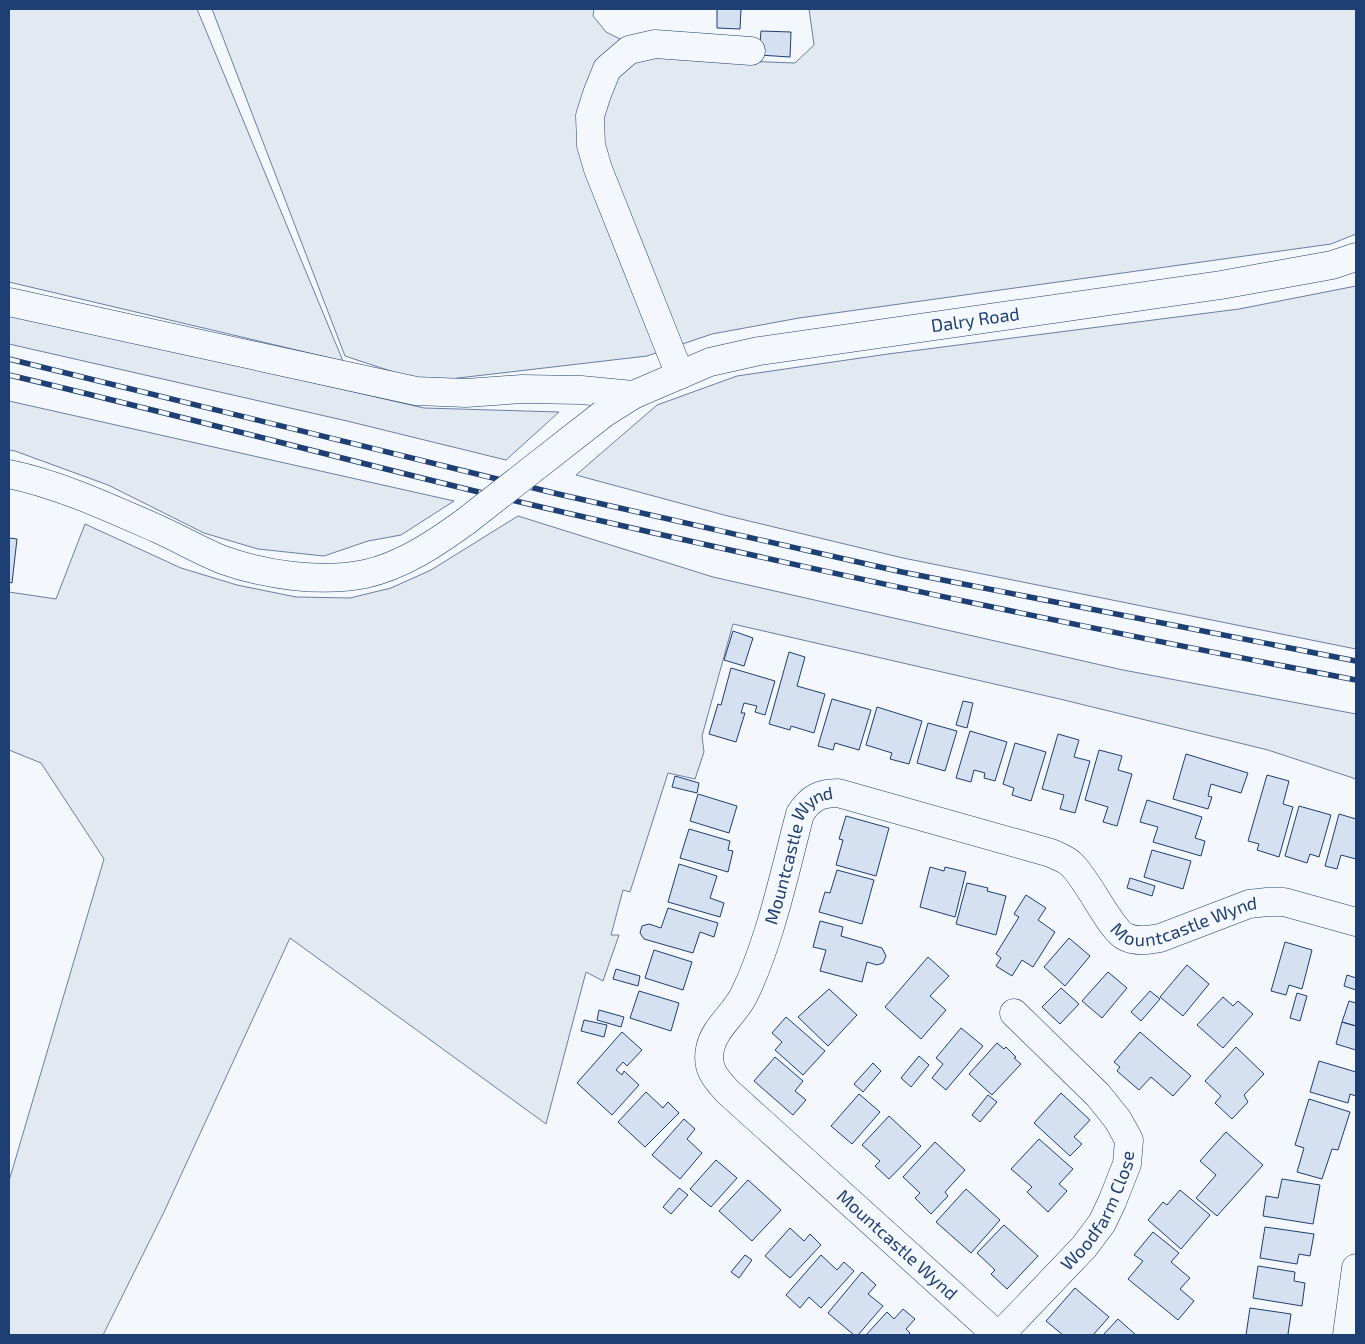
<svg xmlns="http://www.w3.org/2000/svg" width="1365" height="1344" viewBox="0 0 1365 1344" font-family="'Exo 2',sans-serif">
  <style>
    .green { fill: #e3e9f0; stroke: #687fa3 }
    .building { fill: #d5e0f0; stroke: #1d3f73 }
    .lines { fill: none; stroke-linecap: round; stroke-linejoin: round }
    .minor-casing { stroke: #1d3f73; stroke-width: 29 }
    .highway-casing { stroke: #1d3f73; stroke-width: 29 }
    .minor { stroke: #f4f7fb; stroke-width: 28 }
    .highway { stroke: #f4f7fb; stroke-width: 28 }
    .rail-casing { stroke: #1d3f73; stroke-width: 5.5 }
    .rail { stroke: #f4f7fb; stroke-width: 4; stroke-dasharray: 11; stroke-linecap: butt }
    .highway-bridge-casing { stroke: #1d3f73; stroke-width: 29; stroke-linecap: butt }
    .highway-bridge { stroke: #f4f7fb; stroke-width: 28 }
    .labels { text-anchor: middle; stroke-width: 4; stroke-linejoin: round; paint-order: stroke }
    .street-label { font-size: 18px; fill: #1d3f73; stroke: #f4f7fb }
  </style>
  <rect width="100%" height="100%" fill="#f4f7fb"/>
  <!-- green -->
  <path class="green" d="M9,9H197L343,361L9,282Z
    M212,9H594L593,16L606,32L658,58L795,63L814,45L809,9H1356V234L1331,244L799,318L712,334L647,356L424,382L345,356Z
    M1356,286V649L903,558L724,515L576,475L657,405L737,376L888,354L1239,309Z
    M9,313L424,408L559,412L506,460L347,421L9,344Z
    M9,401L454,501L401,535L368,541L324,556L258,549L204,533L108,485L15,451L9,450Z
    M518,516L713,577L1123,670L1356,714V779L1268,750L1064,700L733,624L702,736L704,752L695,779L668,773L630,892L623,890L611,935H619L603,981L586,972L546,1124L290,938L164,1212L103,1335H9V1181L104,859L41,763L9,750V592L56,599L85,524L181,568L237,585L296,597L350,598L391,588L431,570Z"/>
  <!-- building -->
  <path class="building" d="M717,9H741L740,29L717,28Z
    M761,31L791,32L790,57L759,55Z
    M9,538L17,539L12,583L9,582Z
    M733,631L753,638L744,666L724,660Z
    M789,652L805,657L797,686L825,694L814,733L791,726L790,730L769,724Z
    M731,668L775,681L765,715L755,712L757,706L744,703L741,713H745L736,742L709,734L718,704L721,705Z
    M832,699L871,710L859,750L835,743L833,750L818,746Z
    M963,701L973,703L967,728L956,725Z
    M877,707L922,721L909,764L890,759L892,753L866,745Z
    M928,723L957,731L945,771L917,763Z
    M970,731L1007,742L995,781L984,778L985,773L974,770L971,782L956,778Z
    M1058,734L1079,740L1074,757L1090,761L1075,813L1060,809L1064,795L1042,789Z
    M1015,743L1046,752L1031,801L1012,795L1014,788L1003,784Z
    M1099,750L1122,756L1118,770L1132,774L1117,826L1103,822L1108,807L1085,800Z
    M1186,754L1248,773L1241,793L1211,784L1208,796L1212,797L1208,809L1173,799Z
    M1267,775L1289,781L1283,804L1293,807L1279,857L1257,850L1259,844L1248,841Z
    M675,776L699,783L697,793L672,787Z
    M698,794L737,806L729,833L690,821Z
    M1147,800L1202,817L1195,838L1205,841L1201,856L1153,842L1158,827L1140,822Z
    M1299,806L1331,815L1319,857L1310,854L1307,863L1285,856Z
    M1339,814L1356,819V859L1341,855L1337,869L1325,866Z
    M846,816L889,828L876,876L836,865L843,840L839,839Z
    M689,829L730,841L728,850L733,851L728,872L680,858Z
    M1152,850L1191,861L1183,889L1144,877Z
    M679,864L717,876L710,898L724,903L720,917L668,902Z
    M930,867L944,871L945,867L966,872L955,917L920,907Z
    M837,870L874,880L862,924L819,912L825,892L830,893Z
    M1130,878L1155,886L1152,896L1127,888Z
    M967,883L988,888L987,891L1006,896L996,935L956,924Z
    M1026,895L1046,908L1038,920L1055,932L1033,967L1022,960L1012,976L996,966L1001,958L996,954L1019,917L1014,914Z
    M668,908L718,923L714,937L700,932L693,953L644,939L640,933L642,926L649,924L661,928Z
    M820,921L843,927L841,936L882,948L886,956L883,963L877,965L867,962L862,982L820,971L826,950L813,947Z
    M1069,938L1090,956L1065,986L1044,967Z
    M1285,942L1312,950L1302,989L1289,985L1286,995L1271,991Z
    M654,950L692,962L683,990L645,978Z
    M928,957L949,976L930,996L946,1010L921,1039L885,1007Z
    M1187,965L1209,984L1183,1016L1160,997Z
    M616,969L640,976L638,986L613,979Z
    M1108,972L1127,988L1102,1018L1082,1001Z
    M1347,975L1356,978V990L1344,986Z
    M1061,988L1079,1004L1060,1024L1042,1007Z
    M829,989L857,1015L828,1046L798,1017Z
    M639,991L679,1003L671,1031L630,1018Z
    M1150,991L1160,999L1141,1021L1131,1012Z
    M1297,993L1307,996L1300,1021L1290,1018Z
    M1223,997L1233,1006L1238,1001L1253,1014L1223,1048L1197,1025Z
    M1349,1001L1356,1003V1026L1342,1022Z
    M599,1010L624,1017L621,1027L597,1020Z
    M786,1017L825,1051L803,1075L775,1050L782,1042L772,1033Z
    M584,1020L607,1025L604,1037L581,1031Z
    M1342,1022L1356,1026V1050L1336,1044Z
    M961,1028L983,1046L946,1090L932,1078L943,1064L936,1058Z
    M622,1032L642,1050L627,1066L623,1062L616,1070L622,1075L624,1071L639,1085L612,1115L577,1083Z
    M1140,1032L1191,1076L1173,1096L1151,1077L1139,1090L1117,1071L1120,1067L1114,1062Z
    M997,1043L1004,1049L1006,1047L1016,1057L1014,1058L1021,1064L992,1095L969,1074Z
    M1236,1047L1264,1074L1244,1095L1248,1102L1232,1119L1215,1103L1221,1096L1205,1081Z
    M919,1056L929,1065L911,1087L901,1078Z
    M775,1057L803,1081L795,1091L806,1100L793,1115L754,1081Z
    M1319,1061L1356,1072V1096L1350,1094L1348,1103L1310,1092Z
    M873,1063L881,1071L863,1092L854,1084Z
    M646,1092L663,1108L668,1102L679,1113L645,1147L618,1122Z
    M1061,1093L1090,1120L1074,1137L1082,1144L1070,1156L1034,1123Z
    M859,1094L880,1112L852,1144L831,1126Z
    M988,1095L997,1102L980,1122L972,1115Z
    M1309,1099L1350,1112L1338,1150L1332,1149L1322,1179L1297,1172L1304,1148L1295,1145Z
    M889,1116L921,1146L889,1179L875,1166L880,1161L862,1145Z
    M684,1119L695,1129L687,1139L702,1153L680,1179L652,1155Z
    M1226,1132L1263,1165L1217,1216L1196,1198L1216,1175L1200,1161Z
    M1039,1139L1073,1169L1059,1184L1067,1191L1048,1212L1027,1192L1032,1187L1011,1169Z
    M935,1142L965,1170L945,1192L948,1196L931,1214L915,1198L920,1193L903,1177Z
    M716,1160L737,1178L711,1207L690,1189Z
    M1282,1179L1320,1185L1313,1224L1263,1216L1266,1196L1278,1198Z
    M748,1180L781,1210L752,1241L719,1211Z
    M679,1188L688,1195L671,1214L663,1207Z
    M966,1189L1000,1220L971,1253L936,1222Z
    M1180,1190L1210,1215L1181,1249L1148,1220L1163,1202L1167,1205Z
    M1004,1225L1038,1256L1007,1289L991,1274L995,1270L977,1253Z
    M1265,1227L1314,1234L1310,1256L1299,1254L1297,1264L1260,1258Z
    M790,1228L804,1241L810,1234L821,1245L790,1278L765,1256Z
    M1153,1232L1179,1253L1171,1262L1190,1278L1180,1289L1194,1301L1178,1320L1128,1279L1143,1261L1134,1255Z
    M745,1255L752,1260L739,1278L731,1272Z
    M821,1255L837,1270L844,1262L854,1271L821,1308L809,1297L800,1308L786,1295Z
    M1258,1266L1295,1272L1294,1281L1305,1283L1302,1306L1253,1298Z
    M862,1272L876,1285L868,1294L883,1306L858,1335H854L828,1313Z
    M1075,1288L1109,1317L1093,1335H1063L1046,1321Z
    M1250,1308L1291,1314L1288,1334L1292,1335H1246Z
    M903,1309L915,1319L906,1329L910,1333L908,1335H866L887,1312L894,1319Z
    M1118,1319L1136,1335H1103Z"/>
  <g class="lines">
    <defs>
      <g id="minor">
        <path d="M9,302L416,391L466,393L522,389L581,390L633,395"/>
        <path d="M680,375L598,169L591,145L590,116L597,94L607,69L629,50L655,44L751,51"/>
        <path id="s1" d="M997,1335L728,1092C716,1079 706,1069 710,1049C714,1028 734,1015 744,995C770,942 785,871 800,814C810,798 820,793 838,793L1051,853C1057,856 1066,859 1071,864C1088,879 1110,930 1126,937C1136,942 1149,940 1160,938L1249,904L1267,902H1284L1356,922"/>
        <path id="s2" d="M1000,1335L1084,1247L1102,1223L1112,1202L1127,1164L1129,1140L1118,1120L1098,1095L1014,1013"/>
        <path d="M1347,1335L1356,1268"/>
      </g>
      <g id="highway">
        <path id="s3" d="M603,414L633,395L710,362L759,351L1221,285L1332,265L1356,257"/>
        <path d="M9,474C61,485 110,508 158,529C180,539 201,551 223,560C265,575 321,583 365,574C402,566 436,543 465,522"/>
      </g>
    </defs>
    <!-- minor casing -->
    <use href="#minor" class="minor-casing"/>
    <!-- highway casing -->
    <use href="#highway" class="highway-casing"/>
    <!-- minor -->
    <use href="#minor" class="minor"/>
    <!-- highway -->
    <use href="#highway" class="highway"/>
    <defs>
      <path id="rail" d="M9,359L558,494L902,572L1356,661
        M9,375C187,417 363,465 541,507C812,570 1083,628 1356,680"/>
    </defs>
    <!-- rail casing -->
    <use href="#rail" class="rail-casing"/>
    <!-- rail -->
    <use href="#rail" class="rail"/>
    <defs>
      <path id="highway-bridge" d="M465,522L603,414"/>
    </defs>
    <!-- highway-bridge casing -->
    <use href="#highway-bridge" class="highway-bridge-casing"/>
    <!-- highway-bridge -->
    <use href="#highway-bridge" class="highway-bridge"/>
  </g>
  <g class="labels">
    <!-- street labels -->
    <g class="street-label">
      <text dy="6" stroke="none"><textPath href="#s3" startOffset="388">Dalry Road</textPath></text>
      <text dy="6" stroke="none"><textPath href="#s1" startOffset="629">Mountcastle Wynd</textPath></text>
      <text dy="6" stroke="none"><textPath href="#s1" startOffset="1108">Mountcastle Wynd</textPath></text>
      <text dy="6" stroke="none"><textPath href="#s2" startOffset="161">Woodfarm Close</textPath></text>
      <text transform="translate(897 1245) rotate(42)" y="6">Mountcastle Wynd</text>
    </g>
  </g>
  <!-- border -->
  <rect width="1365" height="1344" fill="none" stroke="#1d3f73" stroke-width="20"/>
</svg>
